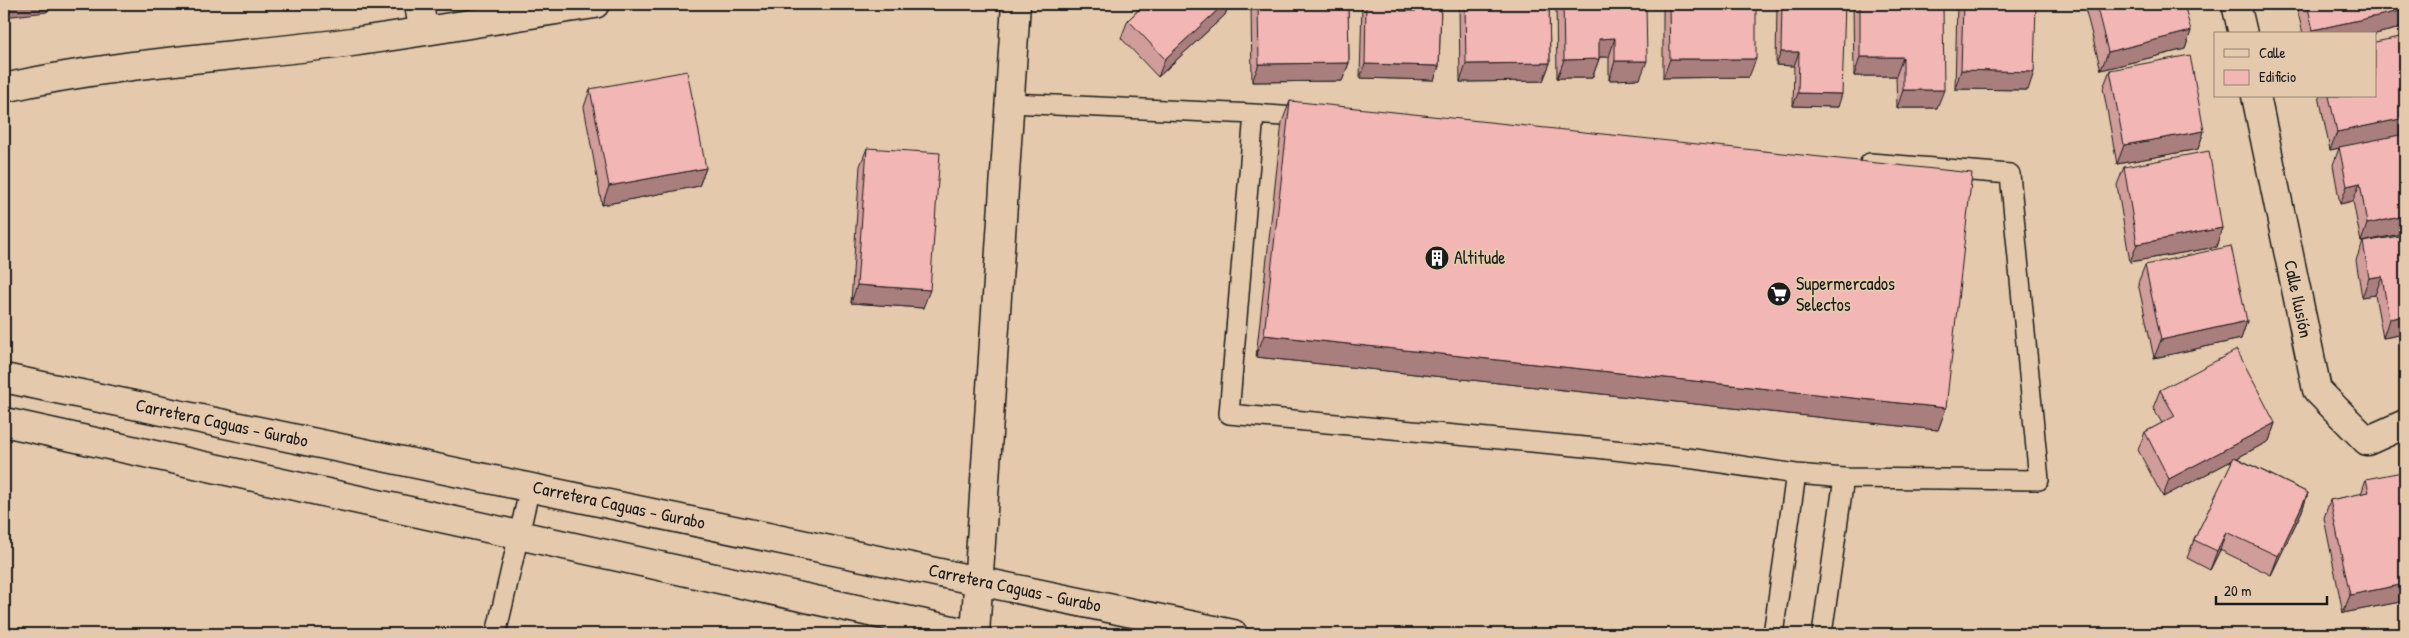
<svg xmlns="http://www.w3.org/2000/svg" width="2409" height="638" viewBox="0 0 2409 638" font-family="'Patrick Hand',sans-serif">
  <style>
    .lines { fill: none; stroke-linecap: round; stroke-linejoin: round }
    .service-casing { stroke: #1c1c1c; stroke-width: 22 }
    .minor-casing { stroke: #1c1c1c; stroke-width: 31 }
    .tertiary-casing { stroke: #1c1c1c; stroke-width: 31 }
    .secondary-casing { stroke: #1c1c1c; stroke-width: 31 }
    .service { stroke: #e4c9ac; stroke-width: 19 }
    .minor { stroke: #e4c9ac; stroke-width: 28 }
    .tertiary { stroke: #e4c9ac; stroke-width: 28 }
    .secondary { stroke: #e4c9ac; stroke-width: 28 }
    .wall { fill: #d09d9b; stroke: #1c1c1c }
    .shaded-wall { fill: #a97f7e; stroke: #1c1c1c }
    .building { fill: #f2b6b4; stroke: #1c1c1c }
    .labels { text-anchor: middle; stroke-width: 4; stroke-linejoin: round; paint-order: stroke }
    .poi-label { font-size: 18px; fill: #1c1c1c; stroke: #e4c9ac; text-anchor: start }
    .street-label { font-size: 18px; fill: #1c1c1c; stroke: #e4c9ac }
  </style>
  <rect width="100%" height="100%" fill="#e4c9ac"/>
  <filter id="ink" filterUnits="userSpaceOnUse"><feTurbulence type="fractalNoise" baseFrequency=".02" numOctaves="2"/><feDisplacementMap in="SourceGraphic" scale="10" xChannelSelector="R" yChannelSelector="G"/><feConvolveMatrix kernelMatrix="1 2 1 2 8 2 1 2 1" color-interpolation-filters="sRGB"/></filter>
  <g filter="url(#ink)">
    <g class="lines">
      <defs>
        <path id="service" d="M1010,103L1254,114L1229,414L1596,448L1695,459L1796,474L1844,478L2039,480L2010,174L1870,163
          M1254,114L1310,118
          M496,634L530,487
          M1773,634L1796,474
          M1822,634L1844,478"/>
        <path id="minor" d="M419,4L423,30
          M2236,4L2243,34
          M4,88C118,62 236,57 352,42C433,31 514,16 595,4
          M2256,96L2317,390L2367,441L2405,424"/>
        <path id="tertiary" d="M975,634L1016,4"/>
        <path id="secondary" d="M4,378L1233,634
          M4,422L970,634"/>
      </defs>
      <!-- service casing -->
      <use href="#service" class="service-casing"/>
      <!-- minor casing -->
      <use href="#minor" class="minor-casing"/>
      <!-- tertiary casing -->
      <use href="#tertiary" class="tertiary-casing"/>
      <!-- secondary casing -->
      <use href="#secondary" class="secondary-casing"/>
      <!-- service -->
      <use href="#service" class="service"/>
      <!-- minor -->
      <use href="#minor" class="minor"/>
      <!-- tertiary -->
      <use href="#tertiary" class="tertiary"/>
      <!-- secondary -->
      <use href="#secondary" class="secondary"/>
    </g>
    <!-- wall -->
    <path class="wall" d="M1132,4H1229L1225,15L1158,77L1121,38L1128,20L1138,10Z
      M1251,4H1348L1349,63L1342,81L1252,82Z
      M1362,4H1400V11H1412V4H1441L1439,66L1434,80L1360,78Z
      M1459,4H1549L1550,63L1543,81L1460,82Z
      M1556,4H1646L1640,79L1609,80V57H1599V59L1592,78H1557Z
      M1663,4H1756L1749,77L1663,78Z
      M1777,4H1845L1838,107L1793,106L1794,66L1776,65Z
      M1853,4H1943L1937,108H1897L1896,76H1854Z
      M1957,4H2036L2028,90L1955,89Z
      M2084,4H2157L2158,6L2191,31L2185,49L2101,70Z
      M2296,4H2405L2401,28L2375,34H2303Z
      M2405,36V233L2361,242L2353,201L2340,204L2333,165L2339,148L2330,150L2319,96H2375Z
      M2110,70L2204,131L2198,149L2117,164L2103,88Z
      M590,89L706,168L699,186L602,205L584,107Z
      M1290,101L1946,408L1938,430L1256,357L1282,122Z
      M867,148L923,308L851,303L860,166Z
      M2124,167L2222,228L2216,247L2130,262L2117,185Z
      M2405,235V334L2383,338L2375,295L2362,297L2356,260L2363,242Z
      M2145,265L2247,321L2241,339L2154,358L2138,283Z
      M2160,390L2275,423L2269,441L2237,458L2308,493L2302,511L2271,575L2220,550L2210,570L2187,558L2194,540L2233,460L2163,497L2138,450L2145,432L2162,423L2153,408Z
      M2366,479L2405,485V601L2343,613L2324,518L2330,500L2361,494Z"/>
    <!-- shaded-wall -->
    <path class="shaded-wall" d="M4,4H50L47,12L4,17Z
      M1224,4H1229L1225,15L1158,77L1165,59Z
      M2405,10V16L2401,28L2375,34H2311L2313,30Z
      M2191,31L2185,49L2101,70L2108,52Z
      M1615,38L1609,57H1592L1599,39Z
      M1781,52H1799L1794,66L1776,65Z
      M1860,57H1903L1896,76H1854Z
      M1599,59L1592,78H1557L1564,60Z
      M1670,59H1756L1749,77L1663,78Z
      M1615,61H1647L1640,79L1609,80Z
      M1349,63L1342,81L1252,82L1259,64Z
      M1550,63L1543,81L1460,82L1466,64Z
      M1365,64L1439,66L1434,80L1360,78Z
      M1961,70L2034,72L2028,90L1955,89Z
      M1903,90H1944L1937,108H1897Z
      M1798,93L1842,94L1838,107L1793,106Z
      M2405,118V134L2330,150L2337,132Z
      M2204,131L2198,149L2117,164L2124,145Z
      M706,168L699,186L602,205L609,186Z
      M2360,183L2353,201L2340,204L2347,186Z
      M2405,216V233L2361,242L2367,224Z
      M2222,228L2216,247L2130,262L2137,244Z
      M2382,276L2375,295L2362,297L2369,278Z
      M857,285L930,290L923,308L851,303Z
      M2405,316V334L2383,338L2389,319Z
      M2247,321L2241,339L2154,358L2161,340Z
      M1264,335L1946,408L1938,430L1256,357Z
      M2275,423L2269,441L2163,497L2169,479Z
      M2308,493L2302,511L2271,575L2278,556Z
      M2226,532L2220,550L2210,570L2217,551Z
      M2405,584V601L2343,613L2350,595Z"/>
    <!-- building -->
    <path class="building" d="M1145,4H1224L1165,59L1128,20Z
      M1258,4H1348L1349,63L1259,64Z
      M1366,4H1400V11H1416L1417,4H1441L1439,66L1365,64Z
      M1465,4H1549L1550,63L1466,64Z
      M1563,4H1646L1647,61H1615V38L1599,39V59L1564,60Z
      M1669,4H1756V59H1670Z
      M1782,4H1845L1842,94L1798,93L1799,52H1781Z
      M1860,4H1943L1944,90H1903V57H1860Z
      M1963,4H2036L2034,72L1961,70Z
      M2096,4H2157L2158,6L2165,4H2184L2191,31L2108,52Z
      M2307,4H2405V10L2313,30Z
      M2405,36V118L2337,132L2329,96H2375V42Z
      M2190,55L2204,131L2124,145L2110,70Z
      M687,71L706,168L609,186L590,89Z
      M1290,101L1972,173L1946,408L1264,335Z
      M2405,134V216L2367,224L2360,183L2347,186L2339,147Z
      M867,148L940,153L930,290L857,285Z
      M2209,151L2222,228L2137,244L2124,167Z
      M2405,235V316L2389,319L2382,276L2369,278L2363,242Z
      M2231,246L2247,321L2161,340L2145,265Z
      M2237,350L2275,423L2169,479L2145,432L2175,416L2160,390Z
      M2234,457L2308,493L2278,556L2226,532L2217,551L2194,540Z
      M2402,472L2405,485V584L2350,595L2330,500L2369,492L2366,479Z"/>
  </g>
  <!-- icons -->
  <defs>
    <symbol id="building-disc" viewBox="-11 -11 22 22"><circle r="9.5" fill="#1c1c1c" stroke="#e4c9ac"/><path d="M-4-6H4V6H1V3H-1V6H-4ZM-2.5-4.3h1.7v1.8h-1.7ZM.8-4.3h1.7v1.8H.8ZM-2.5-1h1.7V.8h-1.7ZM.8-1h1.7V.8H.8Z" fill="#fff"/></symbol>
    <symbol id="supermarket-disc" viewBox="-11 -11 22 22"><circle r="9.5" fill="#1c1c1c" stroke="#e4c9ac"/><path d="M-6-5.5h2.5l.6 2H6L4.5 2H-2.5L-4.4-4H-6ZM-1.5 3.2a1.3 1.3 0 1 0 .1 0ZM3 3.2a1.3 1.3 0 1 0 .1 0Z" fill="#fff"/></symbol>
  </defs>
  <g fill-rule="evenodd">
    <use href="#building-disc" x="1423" y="244" width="28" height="28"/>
    <use href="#supermarket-disc" x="1765" y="280" width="28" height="28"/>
  </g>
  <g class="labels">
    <!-- poi labels -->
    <g class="poi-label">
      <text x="1454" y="264">Altitude</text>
      <text x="1796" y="290">Supermercados<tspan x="1796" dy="21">Selectos</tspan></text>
    </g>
    <!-- street labels -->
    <g class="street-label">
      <text transform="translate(2298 299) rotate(78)" y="6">Calle Ilusión</text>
      <text transform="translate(222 423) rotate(12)" y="6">Carretera Caguas - Gurabo</text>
      <text transform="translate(619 505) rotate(12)" y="6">Carretera Caguas - Gurabo</text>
      <text transform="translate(1015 588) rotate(12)" y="6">Carretera Caguas - Gurabo</text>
    </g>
  </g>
  <!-- margin -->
  <rect width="2409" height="638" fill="none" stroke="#e4c9ac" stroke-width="20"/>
  <rect x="10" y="10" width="2389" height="618" fill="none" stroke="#1c1c1c" stroke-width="2" filter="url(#ink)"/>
  <!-- legend -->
  <rect x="2214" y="32" width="162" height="65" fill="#e4c9ac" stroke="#948472"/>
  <rect x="2224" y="49" width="25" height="8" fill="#e4c9ac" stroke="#948472"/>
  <text x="2259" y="58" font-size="15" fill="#1c1c1c">Calle</text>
  <rect x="2224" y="70" width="25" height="15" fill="#f2b6b4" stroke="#948472"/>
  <text x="2259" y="82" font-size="15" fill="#1c1c1c">Edificio</text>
  <!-- scale -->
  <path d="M2216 596v8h111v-8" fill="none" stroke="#1c1c1c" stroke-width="2.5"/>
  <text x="2224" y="596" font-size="15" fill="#1c1c1c" stroke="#e4c9ac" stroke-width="4" paint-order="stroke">20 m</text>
</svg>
